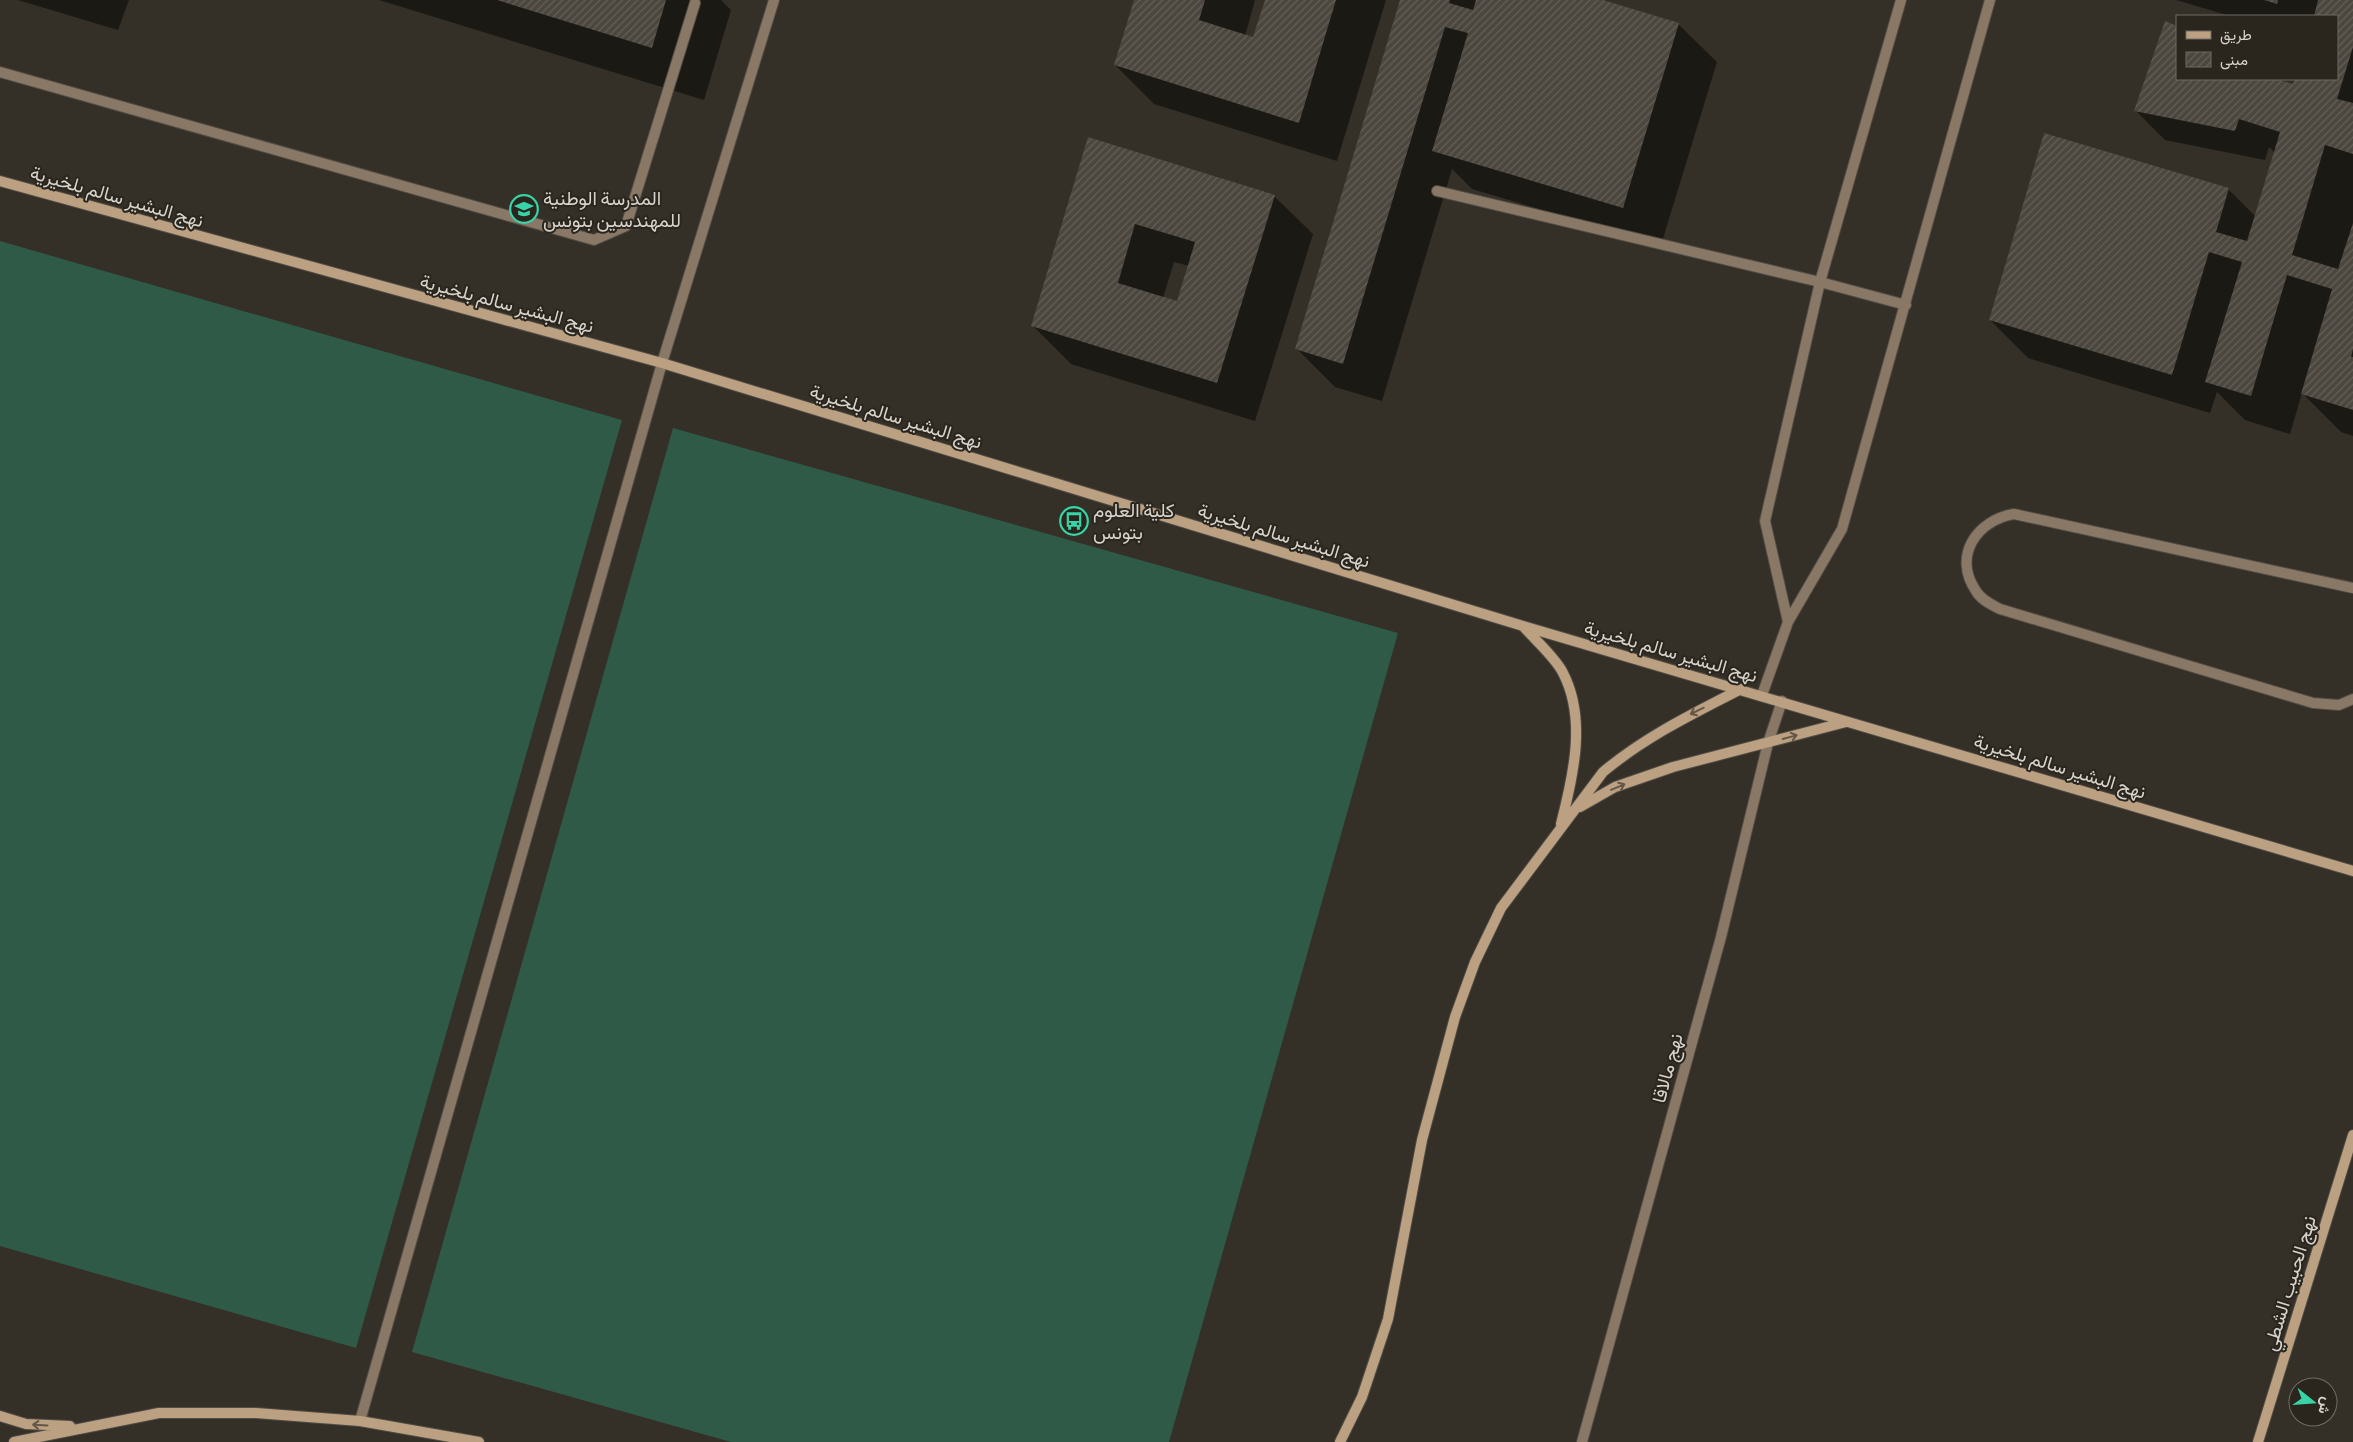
<svg xmlns="http://www.w3.org/2000/svg" width="2353" height="1442" viewBox="0 0 2353 1442" font-family="Commissioner,Vazirmatn,sans-serif">
  <style>
    .pitch { fill: #2f5a48 }
    .shadow { fill: #0007; fill-rule: evenodd }
    .building { fill: url(#building-hatch); fill-rule: evenodd }
    .lines { fill: none; stroke-linecap: round; stroke-linejoin: round }
    .lane-casing { stroke: #514d45; stroke-width: 12 }
    .street-casing { stroke: #514d45; stroke-width: 12 }
    .secondary-casing { stroke: #514d45; stroke-width: 12 }
    .lane { stroke: #897865; stroke-width: 10 }
    .street { stroke: #897865; stroke-width: 10 }
    .secondary { stroke: #bca082; stroke-width: 10 }
    .oneway { stroke: #645746 }
    .labels { text-anchor: middle; stroke-width: 4; stroke-linejoin: round; paint-order: stroke }
    .street-label { font-size: 19px; fill: #d6d3cd; stroke: #2a261e }
    .poi-label { font-size: 19px; fill: #d6d3cd; stroke: #2a261e; text-anchor: start }
  </style>
  <defs>
    <pattern id="building-hatch" width="6" height="6" patternUnits="userSpaceOnUse" patternTransform="scale(1.25)"><rect width="6" height="6" fill="#4b463e"/><path d="M-1 1l2-2M0 6l6-6M5 7l2-2" fill="none" stroke="#646059"/></pattern>
  </defs>
  <rect width="100%" height="100%" fill="#342f27"/>
  <!-- pitch -->
  <path class="pitch" d="M0,241L622,420L356,1348L0,1246Z
    M673,428L1398,633L1169,1442H731L412,1352Z"/>
  <!-- shadow -->
  <path class="shadow" d="M18,0H129L118,30Z
    M379,0H721L731,10L704,100Z
    M1135,0H1255L1245,36L1254,39L1265,0H1386L1337,161L1154,104L1115,65Z
    M1402,0H1598L1678,24L1717,62L1661,245L1472,189L1452,169L1382,401L1335,387L1297,349Z
    M2176,0H2353V436L2341,432L2302,393L2290,434L2245,420L2217,392L2210,413L2028,358L1990,320L2228,189L2255,216L2275,153L2269,147L2265,160L2165,140L2136,111L2177,79H2272L2294,86L2296,79H2337V16H2230Z
    M1089,139L1274,196L1313,234L1255,421L1071,364L1032,325ZM1174,262L1189,266L1178,302L1163,298Z"/>
  <!-- building -->
  <path class="building" d="M497,0H666L652,48Z
    M1134,0H1205L1199,20L1253,37L1265,0H1336L1299,123L1114,65Z
    M1400,0H1450L1449,3L1473,10L1476,0H1603L1679,23L1623,208L1432,151L1468,33L1445,27L1343,364L1295,349Z
    M2264,0H2278L2277,4Z
    M2318,0H2353V47L2337,99L2353,103V154L2325,145L2292,255L2338,269L2353,223V349L2351,357H2353V410L2301,394L2332,289L2287,275L2251,396L2205,382L2242,262L2209,252L2172,375L1989,320L2044,133L2229,188L2216,232L2247,241L2280,132L2239,119L2235,131L2134,111L2165,21L2177,26V79H2275L2293,84L2295,79H2337V16H2314Z
    M1088,137L1275,195L1217,383L1031,326ZM1135,224L1195,242L1177,301L1118,283Z"/>
  <g class="lines">
    <defs>
      <path id="lane" d="M0,72L594,240L626,226L695,3
        M1437,191L1820,282L1906,305
        M662,363L774,0
        M2353,588L2014,514C1977,520 1952,556 1976,591C1981,600 1992,605 2000,609L2313,703L2339,705L2353,699
        M1788,622L1765,521L1820,282L1901,0
        M1762,695L1788,622L1842,529L1990,0"/>
      <path id="street" d="M360,1421L662,363
        M1582,1442L1721,937L1768,743L1782,701"/>
      <path id="secondary" d="M0,181L662,363L1523,626L2353,871
        M1523,626C1535,640 1556,658 1563,673C1587,719 1573,777 1561,824
        M1580,807L1615,787L1673,767L1846,722
        M0,1416L26,1424L70,1426
        M14,1442L159,1413H256L360,1421L479,1442
        M1340,1442L1362,1397L1388,1319L1422,1140L1455,1017L1475,962L1501,908L1603,772C1645,737 1692,714 1741,689
        M2258,1442L2353,1135"/>
    </defs>
    <!-- lane casing -->
    <use href="#lane" class="lane-casing"/>
    <!-- street casing -->
    <use href="#street" class="street-casing"/>
    <!-- secondary casing -->
    <use href="#secondary" class="secondary-casing"/>
    <!-- lane -->
    <use href="#lane" class="lane"/>
    <!-- street -->
    <use href="#street" class="street"/>
    <!-- secondary -->
    <use href="#secondary" class="secondary"/>
  </g>
  <!-- one-way arrows -->
  <defs><path id="oneway-shaft" d="M-6 0H5M1.5-3L5.5 0L1.5 3" fill="none" stroke-width="1.6" stroke-linecap="round" stroke-linejoin="round" transform="scale(1.25)"/></defs>
  <g class="oneway">
    <use href="#oneway-shaft" transform="translate(1697 711) rotate(154)"/>
    <use href="#oneway-shaft" transform="translate(1790 737) rotate(-15)"/>
    <use href="#oneway-shaft" transform="translate(1618 787) rotate(-23)"/>
    <use href="#oneway-shaft" transform="translate(40 1425) rotate(-177)"/>
  </g>
  <!-- icons -->
  <defs>
    <symbol id="university-ring" viewBox="-11 -11 22 22"><circle r="9.5" fill="#2a261e" stroke="#36d4a7" stroke-width="1.5"/><path d="M0-5L7-2L0 1L-7-2ZM-4 1L0 2.5L4 1V4Q0 6-4 4Z" fill="#36d4a7"/></symbol>
    <symbol id="bus-ring" viewBox="-11 -11 22 22"><circle r="9.5" fill="#2a261e" stroke="#36d4a7" stroke-width="1.5"/><path d="M-5-6H5V4H4V6H2V4H-2V6H-4V4H-5ZM-3.5-4V0h7V-4ZM-3.5 1.2v1.5H-2V1.2ZM2 1.2v1.5H3.5V1.2Z" fill="#36d4a7"/></symbol>
  </defs>
  <g fill-rule="evenodd">
    <use href="#university-ring" x="508" y="193" width="32" height="32"/>
    <use href="#bus-ring" x="1058" y="505" width="32" height="32"/>
  </g>
  <g class="labels">
    <!-- street labels -->
    <g class="street-label">
      <text transform="translate(117 196) rotate(16)" y="7">نهج البشير سالم بلخيرية</text>
      <text transform="translate(507 303) rotate(15)" y="7">نهج البشير سالم بلخيرية</text>
      <text transform="translate(896 416) rotate(17)" y="7">نهج البشير سالم بلخيرية</text>
      <text transform="translate(1284 535) rotate(17)" y="7">نهج البشير سالم بلخيرية</text>
      <text transform="translate(1671 651) rotate(16)" y="7">نهج البشير سالم بلخيرية</text>
      <text transform="translate(2060 766) rotate(17)" y="7">نهج البشير سالم بلخيرية</text>
      <text transform="translate(1667 1068) rotate(-75)" y="7">نهج مالاقا</text>
      <text transform="translate(2289 1283) rotate(-73)" y="7">نهج الحبيب الشطي</text>
    </g>
    <!-- poi labels -->
    <g class="poi-label">
      <text x="543" y="205">المدرسة الوطنية<tspan x="543" dy="22">للمهندسين بتونس</tspan></text>
      <text x="1093" y="517">كلية العلوم<tspan x="1093" dy="22">بتونس</tspan></text>
    </g>
  </g>
  <!-- legend -->
  <rect x="2176" y="15" width="162" height="65" fill="#2a261e" stroke="#6f6b64"/>
  <rect x="2186" y="31" width="25" height="8" fill="#bca082" stroke="#6f6b64"/>
  <text x="2220" y="40" font-size="15" fill="#d6d3cd">طريق</text>
  <rect x="2186" y="52" width="25" height="15" fill="url(#building-hatch)" stroke="#6f6b64"/>
  <text x="2220" y="65" font-size="15" fill="#d6d3cd">مبنى</text>
  <!-- north arrow -->
  <g transform="translate(2313 1402) rotate(107)"><circle r="24" fill="#2a261e" stroke="#6f6b64"/>
  <path d="M0-4L9 19L0 12L-9 19Z" fill="#36d4a7"/>
  <text y="-8" font-size="14" font-weight="bold" text-anchor="middle" fill="#d6d3cd">ش</text>
  </g>
</svg>
